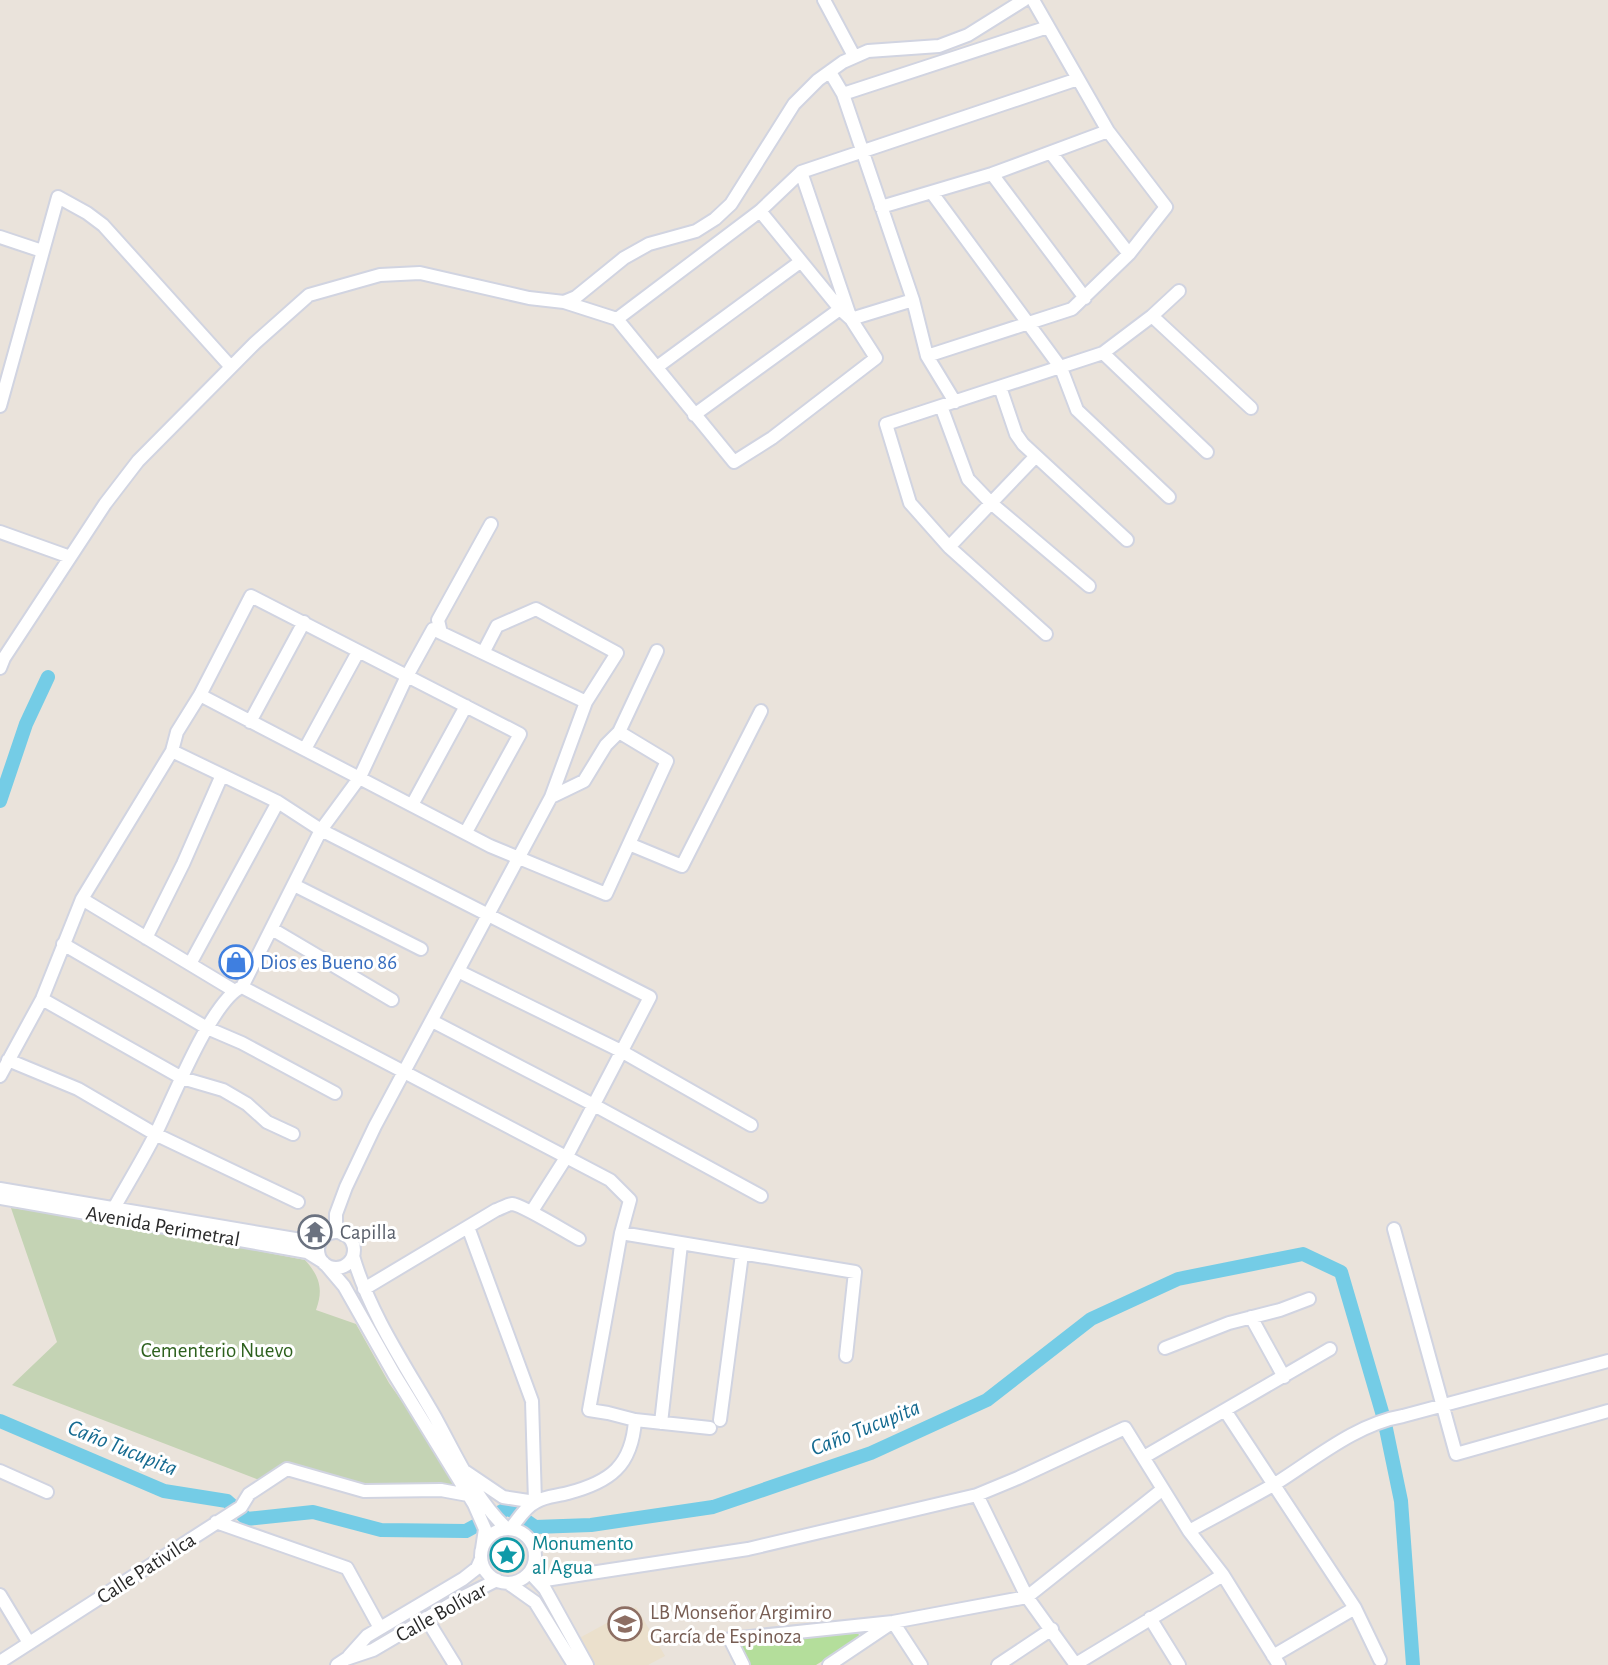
<svg xmlns="http://www.w3.org/2000/svg" width="1608" height="1665" viewBox="0 0 1608 1665" font-family="'Alegreya Sans',sans-serif">
  <style>
    .education { fill: #ebe0cc }
    .green { fill: #b4de9b }
    .cemetery { fill: #c4d3b4 }
    .lines { fill: none; stroke-linecap: round; stroke-linejoin: round }
    .river { stroke: #74cce6; stroke-width: 14 }
    .minor-casing { stroke: #d1d4e1; stroke-width: 16 }
    .minor { stroke: #fff; stroke-width: 12 }
    .labels { text-anchor: middle; stroke-width: 6; stroke-linejoin: round; paint-order: stroke }
    .shop-label { font-size: 21px; fill: #366cbe; stroke: #fff; text-anchor: start }
    .street-label { font-size: 21px; fill: #292929; stroke: #fff }
    .worship-label { font-size: 21px; fill: #5b616d; stroke: #fff; text-anchor: start }
    .park-label { font-size: 21px; fill: #2e611e; stroke: #fff }
    .culture-label { font-size: 21px; fill: #0d838f; stroke: #fff; text-anchor: start }
    .education-label { font-size: 21px; fill: #785e54; stroke: #fff; text-anchor: start }
    .water-label { font-size: 23px; font-style: italic; fill: #156a90; stroke: #fff }
  </style>
  <rect width="100%" height="100%" fill="#eae3db"/>
  <!-- education -->
  <path class="education" d="M636,1607L665,1656L648,1665H587L574,1641Z"/>
  <!-- green -->
  <path class="green" d="M857,1630L860,1638L816,1665H748L737,1644Z"/>
  <!-- cemetery -->
  <path class="cemetery" d="M11,1208L87,1218L305,1260C319,1276 324,1288 316,1310L356,1324L389,1383L468,1495L364,1491L287,1469L267,1483L12,1385L57,1342Z"/>
  <g class="lines">
    <!-- river -->
    <path class="river" d="M0,801L26,724L48,677
      M0,1421L164,1491L227,1501L247,1519L313,1512L381,1530L466,1531L508,1508L535,1527L591,1525L713,1507L871,1453L987,1400L1091,1319L1178,1279L1303,1254L1341,1272L1384,1419L1401,1501L1413,1665"/>
    <defs>
      <path id="minor" d="M824,0L854,56
        M830,72L843,94L913,300L927,356L955,402
        M843,94L1048,27
        M1051,153L1129,254
        M801,172L851,319L913,300
        M992,174L1085,298
        M932,193L1061,368L1077,410L1169,497
        M881,207L992,174L1108,131
        M0,237L42,251
        M564,302L617,319L734,462L772,438L876,358L851,319L840,309L760,211
        M1152,316L1251,408
        M617,319L760,211L801,172L1078,79
        M1103,353L1207,452
        M927,356L1072,309L1129,254L1166,207L1108,131L1033,0
        M657,367L800,262
        M1000,387L1016,434L1023,444L1127,540
        M0,406L58,197L87,213L103,225L231,367
        M941,406L968,479L991,503L1089,586
        M694,415L840,309
        M0,532L70,557
        M949,547L1036,456
        M441,633L438,620L491,524
        M1046,634L949,547L910,503L886,424L1103,353L1152,316L1179,291
        M483,653L497,626L536,609L617,653L586,702
        M0,668L4,658L105,504L138,461L255,343L309,295L380,275L420,273L529,298L564,302L576,297L624,258L649,244L696,231L715,219L731,204L794,104L818,80L843,62L868,51L939,46L968,35L1024,0
        M200,695L490,846L606,894L667,761L619,732
        M250,722L304,622
        M305,749L358,652
        M172,751L278,802L321,830L650,997L567,1156L532,1211
        M412,805L466,706
        M629,844L682,866L761,711
        M294,885L421,949
        M82,899L233,990
        M272,929L392,1000
        M146,938L183,864L222,775
        M63,944L207,1028L242,1043L335,1093
        M190,964L278,802
        M458,971L621,1051L751,1125
        M242,987L610,1180L630,1200L621,1233L589,1410L608,1413L635,1420L710,1428
        M42,999L182,1078L223,1090L247,1104L267,1122L293,1134
        M432,1021L592,1104L761,1196
        M8,1060L78,1089L155,1134L298,1202
        M0,1076L42,999L82,899L172,751L177,732L200,695L251,596L520,734L466,832
        M0,1189L301,1240L324,1237
        M0,1198L307,1252L323,1262
        M114,1208C128,1183 143,1159 156,1133C172,1101 212,999 242,987L321,830L360,777L407,676L433,629L586,702L551,797L584,781L606,745L619,732L657,651
        M1394,1229L1456,1454L1608,1411
        M318 1250a18 18 0 1 1 36 0a18 18 0 1 1-36 0Z
        M621,1233L855,1272L846,1356
        M342,1234L336,1224V1214L346,1187L375,1126L551,797
        M353,1256C370,1314 405,1365 435,1417C456,1455 475,1499 507,1529
        M327,1266L344,1286L394,1374L474,1504L485,1529L482,1549
        M364,1289L496,1210C500,1209 508,1204 512,1204C523,1205 566,1232 579,1239
        M1251,1317L1284,1377
        M1165,1348L1229,1323L1280,1310L1309,1299
        M1226,1412L1355,1608L1380,1660
        M720,1420L742,1254
        M661,1423L681,1244
        M1144,1457L1330,1349
        M0,1471L47,1492
        M466,1472L503,1497L535,1502L532,1401L468,1227
        M977,1495L1027,1597L1076,1665
        M216,1522L347,1568L380,1628
        M510,1529C518,1520 525,1507 536,1502C545,1496 557,1496 568,1493C610,1482 632,1466 635,1420
        M481 1556a27 27 0 1 1 54 0a27 27 0 1 1-54 0Z
        M1189,1531C1218,1515 1247,1500 1275,1484C1315,1459 1356,1424 1403,1416L1608,1361
        M532,1569L545,1580L748,1549L977,1495L1018,1478L1125,1428L1189,1531L1223,1575L1279,1665
        M533,1576L545,1589L587,1665
        M508,1583L535,1602L574,1665
        M0,1595L29,1643
        M426,1618L455,1665
        M1150,1618L1179,1665
        M893,1622L921,1665
        M349,1656L367,1636L463,1579L477,1568L481,1559
        M1273,1656L1355,1608
        M0,1662L241,1507L249,1494L287,1469L364,1491L441,1490L468,1495
        M1076,1664L1223,1575
        M337,1665L346,1659L373,1650L463,1597L497,1580
        M743,1665L730,1639L893,1622L1027,1597L1163,1489
        M829,1665L890,1624
        M998,1665L1052,1629"/>
    </defs>
    <!-- minor casing -->
    <use href="#minor" class="minor-casing"/>
    <!-- minor -->
    <use href="#minor" class="minor"/>
  </g>
  <!-- icons -->
  <defs>
    <symbol id="shop-ring" viewBox="-11 -11 22 22"><circle r="9.5" fill="#fff" stroke="#3f7fe0" stroke-width="1.5"/><path d="M-5-2.5h2.3a2.7 3.5 0 0 1 5.4 0H5L5.5 6h-11ZM-1.5-2.5h3a1.5 2.3 0 0 0-3 0Z" fill="#3f7fe0"/></symbol>
    <symbol id="temple-ring" viewBox="-11 -11 22 22"><circle r="9.5" fill="#fff" stroke="#6b7280" stroke-width="1.5"/><path d="M0-6L5-2H3V0L6.5 2.5H4V6H1.5V3h-3V6H-4V2.5H-6.5L-3 0V-2H-5Z" fill="#6b7280"/></symbol>
    <symbol id="sight-ring" viewBox="-11 -11 22 22"><circle r="9.5" fill="#fff" stroke="#0f9aa8" stroke-width="1.5"/><path d="M0-6L1.8-2.2L6-1.7L2.9 1.2L3.7 5.4L0 3.3L-3.7 5.4L-2.9 1.2L-6-1.7L-1.8-2.2Z" fill="#0f9aa8"/></symbol>
    <symbol id="school-ring" viewBox="-11 -11 22 22"><circle r="9.5" fill="#fff" stroke="#8d6e63" stroke-width="1.5"/><path d="M0-5L7-2L0 1L-7-2ZM-4 1L0 2.5L4 1V4Q0 6-4 4Z" fill="#8d6e63"/></symbol>
  </defs>
  <g fill-rule="evenodd">
    <use href="#shop-ring" x="217" y="943" width="38" height="38"/>
    <use href="#temple-ring" x="296" y="1213" width="38" height="38"/>
    <use href="#sight-ring" x="488" y="1536" width="38" height="38"/>
    <use href="#school-ring" x="606" y="1605" width="38" height="38"/>
  </g>
  <g class="labels">
    <!-- shop labels -->
    <g class="shop-label">
      <text x="260" y="969">Dios es Bueno 86</text>
    </g>
    <!-- street labels -->
    <g class="street-label">
      <text transform="translate(163 1226) rotate(10)" y="7">Avenida Perimetral</text>
      <text transform="translate(146 1568) rotate(-33)" y="7">Calle Pativilca</text>
      <text transform="translate(441 1612) rotate(-29)" y="7">Calle Bolívar</text>
    </g>
    <!-- worship labels -->
    <g class="worship-label">
      <text x="340" y="1239">Capilla</text>
    </g>
    <!-- park labels -->
    <g class="park-label">
      <text x="217" y="1357">Cementerio Nuevo</text>
    </g>
    <!-- culture labels -->
    <g class="culture-label">
      <text x="532" y="1550">Monumento<tspan x="532" dy="24">al Agua</tspan></text>
    </g>
    <!-- education labels -->
    <g class="education-label">
      <text x="650" y="1619">LB Monseñor Argimiro<tspan x="650" dy="24">García de Espinoza</tspan></text>
    </g>
    <!-- water labels -->
    <g class="water-label">
      <text transform="translate(865 1427) rotate(-22)" y="8">Caño Tucupita</text>
      <text transform="translate(123 1447) rotate(22)" y="8">Caño Tucupita</text>
    </g>
  </g>
</svg>
